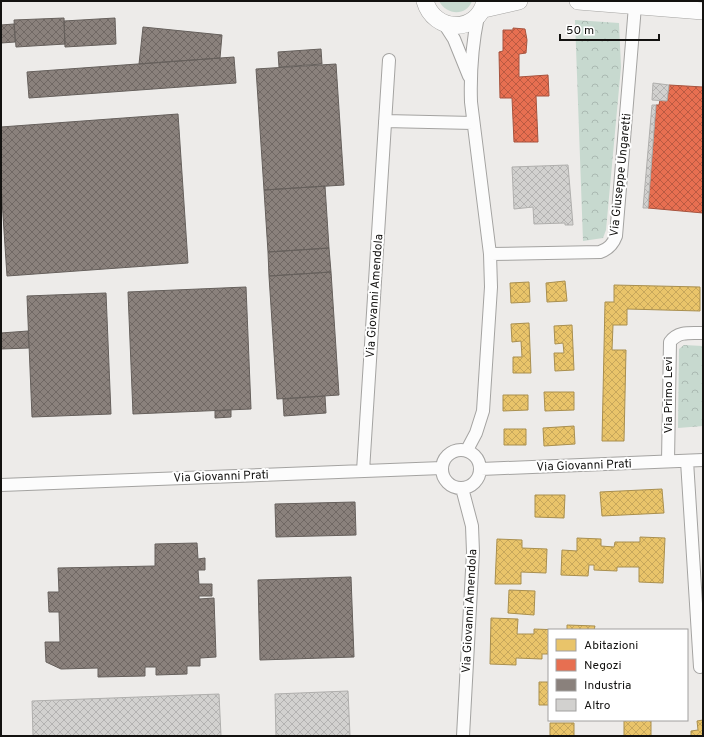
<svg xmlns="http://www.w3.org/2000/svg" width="704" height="737" viewBox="0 0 704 737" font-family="Overpass,sans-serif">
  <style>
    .grass { fill: #c7d9cf }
    .park { fill: url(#park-crowns) }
    .homes { fill: url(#homes-cross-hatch); stroke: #a98f4f }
    .shops { fill: url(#shops-cross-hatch); stroke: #a7533e }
    .industry { fill: url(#industry-cross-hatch); stroke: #66605c }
    .building { fill: url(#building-cross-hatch); stroke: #b0afad }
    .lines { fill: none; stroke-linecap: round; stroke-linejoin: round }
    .minor-casing { stroke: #a4a3a1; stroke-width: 14 }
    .secondary-casing { stroke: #a4a3a1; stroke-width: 18 }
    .minor { stroke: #fcfcfc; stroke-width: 12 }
    .secondary { stroke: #fcfcfc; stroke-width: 17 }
    .labels { text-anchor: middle; stroke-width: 4; stroke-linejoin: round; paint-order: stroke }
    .street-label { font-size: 12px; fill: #131210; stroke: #fff }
  </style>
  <defs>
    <pattern id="park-crowns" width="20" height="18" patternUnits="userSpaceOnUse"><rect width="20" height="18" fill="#c7d9cf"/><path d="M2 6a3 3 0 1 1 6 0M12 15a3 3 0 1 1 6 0" fill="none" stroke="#aab9b1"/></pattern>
    <pattern id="homes-cross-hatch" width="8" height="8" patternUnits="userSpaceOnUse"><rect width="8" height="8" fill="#e9c46a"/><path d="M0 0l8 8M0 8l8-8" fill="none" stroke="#c7a75b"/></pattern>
    <pattern id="shops-cross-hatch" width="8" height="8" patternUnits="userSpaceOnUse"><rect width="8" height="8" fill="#e76f51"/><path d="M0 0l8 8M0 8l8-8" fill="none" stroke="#ba5a42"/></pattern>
    <pattern id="industry-cross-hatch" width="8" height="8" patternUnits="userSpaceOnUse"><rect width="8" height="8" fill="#8a817c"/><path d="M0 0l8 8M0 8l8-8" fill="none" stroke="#706864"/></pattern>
    <pattern id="building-cross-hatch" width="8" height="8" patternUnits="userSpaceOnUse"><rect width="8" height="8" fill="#d2d1cf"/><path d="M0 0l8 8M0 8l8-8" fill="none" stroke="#b3b2b1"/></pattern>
  </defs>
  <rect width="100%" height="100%" fill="#edebe9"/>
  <!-- grass -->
  <path class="grass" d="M439,1H472C466,17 446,15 439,1Z"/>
  <!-- park -->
  <path class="park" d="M575,20L619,23L621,67L606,230L603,238L583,241Z
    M684,345L703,346V426L678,428L679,349Z"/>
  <!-- homes -->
  <path class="homes" d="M565,281L567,301L547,302L546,283Z
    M529,282L530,302L511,303L510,283Z
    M614,285L700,287V311L627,309V325H613L612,350H626L624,441H602L605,302H614Z
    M529,323L531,373H513V357H522L521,341L512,342L511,324Z
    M572,325L574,370L555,371L554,353H564L563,343L555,344L554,326Z
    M544,392H574V410L545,411Z
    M503,395H528V410L503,411Z
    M574,426L575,444L544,446L543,428Z
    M504,429H526V445H504Z
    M662,489L664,513L602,516L600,492Z
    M535,495H565L564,518L535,517Z
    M640,537L665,538L663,583L639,582V567H617V571L594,570V565H589L588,576L561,575L562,550L577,551V538L601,539V546L614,547L615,542H640Z
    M497,539L522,540V548L547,549L546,573L521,572V584H495Z
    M509,590L535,591L534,615L508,613Z
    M491,618L518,619L517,634H534V629L561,630H549V654H542V659L516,658V665L490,664Z
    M567,625L595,626L594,630H567Z
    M539,682H549V705H539Z
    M624,720H651V736H624Z
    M703,720V736H691V731L698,730L697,721Z
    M550,723H574V736H550Z"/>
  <!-- shops -->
  <path class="shops" d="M513,28L525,29L527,40L526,53L519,54V77L548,75L549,96H536L538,142H514L512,98H500L499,52L503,51V30H513Z
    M669,85L703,87V213L648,208L656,105H659L660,100L667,101Z"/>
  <!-- industry -->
  <path class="industry" d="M64,18L65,44L16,47L14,20Z
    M115,18L116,44L65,47L64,21Z
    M14,24L15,42L1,43V25Z
    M143,27L222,35L220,58L139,64Z
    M321,49L322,64L279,67L278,52Z
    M234,57L236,83L29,98L27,72Z
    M336,64L344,185L264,190L256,69Z
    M178,114L188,263L7,276L1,185V127Z
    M325,186L329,248L268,252L264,190Z
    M329,248L331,272L269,276L268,252Z
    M331,272L339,395L277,399L269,276Z
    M246,287L251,409L133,414L128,292Z
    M106,293L111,414L32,417L27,296Z
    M28,331L29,348L1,349V333Z
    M325,396L326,413L284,416L283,399Z
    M231,410V417L215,418V411Z
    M355,502L356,535L276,537L275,504Z
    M197,543L198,559L205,558V570H198L199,584H212V596H199V599L214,598L216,657L200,658V666H187V674L156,675V667H145V676L98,677V668L61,669L46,662L45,642H60L59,612H49L48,592H59L58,568L155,566V544Z
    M351,577L354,657L260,660L258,580Z"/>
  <!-- building -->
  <path class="building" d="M653,83L669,85L667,101L652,100Z
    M652,105H656L648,208H643Z
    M568,165L573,225H565V223L534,224L533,207L514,209L512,167Z
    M348,691L350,736H276L275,694Z
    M219,694L221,736H33L32,701Z"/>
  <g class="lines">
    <defs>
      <path id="minor" d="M445,25L454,39L469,76
        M385,121L473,123
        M490,254L600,252C609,249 613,244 616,236L635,6
        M442 469a19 19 0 1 1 38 0a19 19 0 1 1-38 0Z
        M467,450L476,433L483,411L491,287L490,254L471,102C470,72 472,45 478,16
        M668,461L670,342C678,331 690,333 703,333
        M687,461L700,667
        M481,469L703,460
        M363,471L389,60
        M1,485L442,468
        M462,488L472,526L473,552L463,736"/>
      <path id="secondary" d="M425,1C434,33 478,34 485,1
        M578,1L703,11
        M484,9L519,1"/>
    </defs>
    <!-- minor casing -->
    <use href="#minor" class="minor-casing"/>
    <!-- secondary casing -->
    <use href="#secondary" class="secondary-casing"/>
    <!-- minor -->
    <use href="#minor" class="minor"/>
    <!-- secondary -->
    <use href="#secondary" class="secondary"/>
  </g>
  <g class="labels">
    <!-- street labels -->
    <g class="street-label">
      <text transform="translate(620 175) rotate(-84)" y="4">Via Giuseppe Ungaretti</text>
      <text transform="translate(374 296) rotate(-86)" y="4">Via Giovanni Amendola</text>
      <text transform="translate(668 395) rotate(-90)" y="4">Via Primo Levi</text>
      <text transform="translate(584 465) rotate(-2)" y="4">Via Giovanni Prati</text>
      <text transform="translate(221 476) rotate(-2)" y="4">Via Giovanni Prati</text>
      <text transform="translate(469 611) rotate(-87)" y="4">Via Giovanni Amendola</text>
    </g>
  </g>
  <!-- border -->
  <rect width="704" height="737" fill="none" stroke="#131210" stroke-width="4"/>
  <!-- legend -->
  <rect x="548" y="629" width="140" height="92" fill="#ffffff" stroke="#a1a09f"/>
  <rect x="556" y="639" width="20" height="12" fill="#e9c46a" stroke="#a1a09f"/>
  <text x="584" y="649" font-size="12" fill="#131210">Abitazioni</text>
  <rect x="556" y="659" width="20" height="12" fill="#e76f51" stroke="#a1a09f"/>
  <text x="584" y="669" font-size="12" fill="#131210">Negozi</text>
  <rect x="556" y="679" width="20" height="12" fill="#8a817c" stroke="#a1a09f"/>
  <text x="584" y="689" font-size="12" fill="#131210">Industria</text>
  <rect x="556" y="699" width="20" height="12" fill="#d2d1cf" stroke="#a1a09f"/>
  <text x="584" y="709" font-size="12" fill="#131210">Altro</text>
  <!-- scale -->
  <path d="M560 34v6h99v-6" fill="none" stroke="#131210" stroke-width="2"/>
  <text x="566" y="34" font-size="12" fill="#131210" stroke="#ffffff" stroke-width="3" paint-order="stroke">50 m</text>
</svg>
